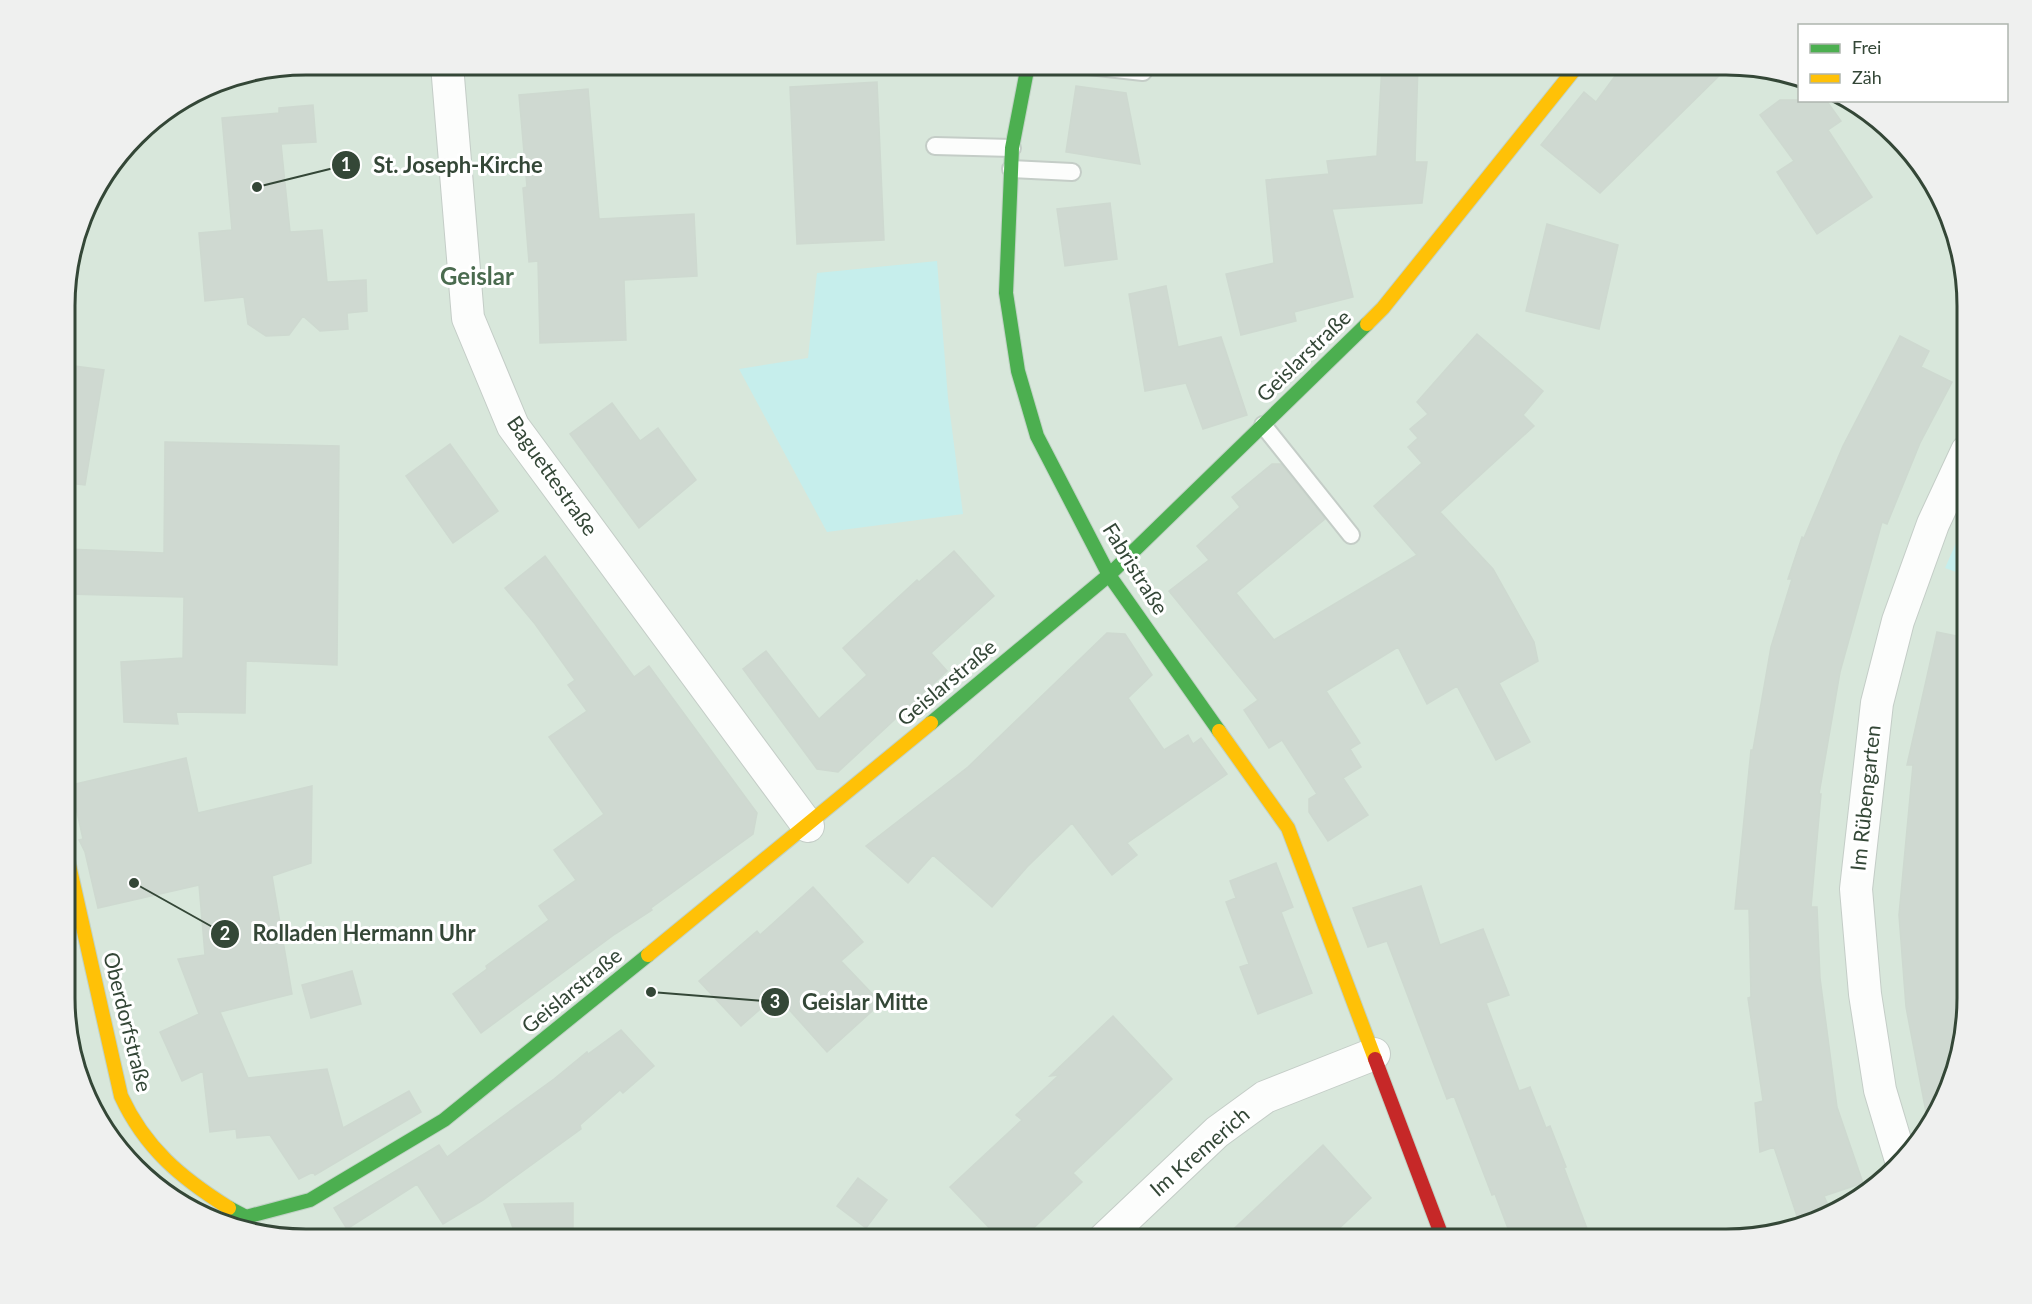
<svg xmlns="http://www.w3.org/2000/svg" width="2032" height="1304" viewBox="0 0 2032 1304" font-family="Lato,sans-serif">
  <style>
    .residential { fill: #d8e7db }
    .green { fill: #c6eeec }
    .building { fill: #cfd9d1; stroke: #ced9d0; stroke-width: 1.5 }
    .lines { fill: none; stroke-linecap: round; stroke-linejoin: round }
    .lane-casing { stroke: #c4cdc7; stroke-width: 20 }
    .street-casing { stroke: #c4cdc7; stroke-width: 34 }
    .fast-casing { stroke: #c0d2c5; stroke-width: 16 }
    .slow-casing { stroke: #c0d2c5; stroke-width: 16 }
    .jam-casing { stroke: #c0d2c5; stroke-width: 16 }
    .lane { stroke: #fcfdfc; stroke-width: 16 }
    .street { stroke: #fcfdfc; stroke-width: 32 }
    .fast { stroke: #4caf50; stroke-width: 14 }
    .slow { stroke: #ffc107; stroke-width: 14 }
    .jam { stroke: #c62828; stroke-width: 14 }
    .labels { text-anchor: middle; stroke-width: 6; stroke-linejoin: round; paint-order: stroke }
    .street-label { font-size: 21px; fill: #344737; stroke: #fff }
    .quarter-label { font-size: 24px; font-weight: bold; fill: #4a6b4f; stroke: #fff }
    .rim { fill: none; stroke: #344737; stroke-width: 3 }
    .leader { fill: none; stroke: #344737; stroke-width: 2 }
    .callout-dot { fill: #344737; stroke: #fff; stroke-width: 2 }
    .mark-label { font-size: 18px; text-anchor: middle; font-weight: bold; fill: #fff }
    .callout-label { font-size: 22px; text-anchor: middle; font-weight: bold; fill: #344737; stroke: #fff; stroke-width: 6; stroke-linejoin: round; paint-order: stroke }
  </style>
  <rect width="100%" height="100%" fill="#e8f0ea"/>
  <!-- residential -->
  <path class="residential" d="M306,65H1727L1789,73L1799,78L1800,100L1850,101L1860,105L1935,185L1967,290V1014L1955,1075L1927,1132L1847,1207L1742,1239H305L229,1227L172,1199L105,1132L67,1029V275L90,199L146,125L214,83Z"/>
  <!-- green -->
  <path class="green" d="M937,261L948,398L963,514L827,532L739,369L808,358L817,273Z
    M1967,518V576L1945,568Z"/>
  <!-- building -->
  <path class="building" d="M1382,64H1418L1415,162H1427L1422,203L1332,209L1353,297L1294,312L1296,321L1241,335L1226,274L1274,263L1266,180L1329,174L1327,161L1377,156Z
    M1624,64L1730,65L1600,193L1541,145L1584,92L1596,102Z
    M877,82L884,240L797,244L790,87Z
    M1076,86L1126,93L1140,164L1066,152Z
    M588,89L599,219L694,214L697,276L624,280L626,340L540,343L538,261L529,262L523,188L527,187L519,95Z
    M1780,100H1826L1841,121L1828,130L1872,197L1817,234L1777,172L1794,161L1760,115Z
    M313,105L316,142L281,144L290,232L322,230L327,282L366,280L367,311L347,313L348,329L320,331L303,316L289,335L266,336L248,324L244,297L205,301L199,233L232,230L222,118L279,113V108Z
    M1110,203L1117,259L1065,266L1057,209Z
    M1547,224L1618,245L1599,329L1526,311Z
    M1166,286L1178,347L1221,337L1247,415L1203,429L1186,383L1145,391L1129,294Z
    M1477,334L1543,391L1523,415L1534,426L1440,512L1493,569L1534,642L1538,661L1499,683L1530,742L1496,760L1457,686L1427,704L1398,647L1326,691L1360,743L1350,749L1361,767L1343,778L1368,815L1328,841L1309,812V799L1317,794L1282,740L1269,748L1244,710L1258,700L1169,591L1209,560L1197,546L1240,507L1232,497L1272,464H1281L1325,519L1236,593L1274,640L1417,555L1374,506L1422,463L1408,447L1418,438L1410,429L1428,414L1417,402Z
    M1900,336L1929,351L1921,367L1952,382L1920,443L1887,524L1882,522L1840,672L1819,794H1821L1811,907H1817L1820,978L1837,1107L1863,1183L1824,1196L1831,1212L1799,1222L1774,1147L1760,1152L1755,1103L1763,1101L1748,998L1751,997L1749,909H1735L1751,750H1753L1771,647L1792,579H1788L1802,537L1804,538L1843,446Z
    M67,365L104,370L85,485L67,483Z
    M612,403L640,441L658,428L696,480L639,528L570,434Z
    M165,442L339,446L337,665L246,661L245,713L176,712L178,724L124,722L121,662L183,658L184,597L67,594V549L164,553Z
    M450,444L498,511L453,543L406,476Z
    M954,551L994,596L931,653L947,671L838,772L817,769L743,669L766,651L819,719L867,675L843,648L917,580L919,582Z
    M545,556L634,677L649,666L757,813L753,834L651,908L652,910L615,934L481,1033L453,994L487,969L486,966L549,920L539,906L576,880L554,850L604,814L549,737L587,711L568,685L575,680L535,624L505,588Z
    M1937,632L1967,638V1014L1955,1075L1929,1128L1906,1007L1899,915L1913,765H1907Z
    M1107,633L1125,634L1152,675L1128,698L1164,750L1188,735L1193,744L1201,738L1227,774L1127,843L1137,855L1112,875L1072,823L1027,867L992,907L933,855L908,883L866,846L968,767Z
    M186,758L198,813L312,786L311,863L272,876L292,994L220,1012L248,1078L327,1069L343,1128L409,1091L421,1112L315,1175L313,1172L299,1179L270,1135L237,1138L236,1129L210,1132L203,1071L182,1081L160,1032L199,1014L178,959L205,955L199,885L98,908L85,852L79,840L83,839L71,785Z
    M1276,863L1293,907L1281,912L1312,993L1258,1014L1240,967L1249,964L1226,902L1236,898L1230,881Z
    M1421,886L1440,945L1483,929L1509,995L1486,1003L1519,1091L1530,1087L1546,1128L1550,1126L1566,1167L1564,1168L1591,1239H1512L1495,1194L1492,1195L1454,1096L1447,1099L1387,941L1368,947L1353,908Z
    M813,887L863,942L841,961L881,1003L827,1052L776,995L741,1026L699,981L757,931L760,935Z
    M352,971L361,1004L311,1018L302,985Z
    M1113,1016L1172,1079L1073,1173L1082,1182L1022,1239H1000L950,1187L1022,1120L1016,1115L1059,1075L1050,1076Z
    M621,1030L654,1066L623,1093L620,1090L580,1125L581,1129L483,1200L443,1224L417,1184L347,1229L334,1208L439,1145L447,1157L554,1079L587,1052L588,1054Z
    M1323,1145L1371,1198L1328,1239H1223Z
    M858,1178L887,1200L866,1228L837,1206Z
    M573,1203V1238L516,1236L504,1204Z"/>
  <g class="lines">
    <defs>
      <path id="lane" d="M1080,65L1143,72
        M935,146L1012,148
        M1011,169L1072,172
        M1263,425L1351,535"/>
      <path id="street" d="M447,65L468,318L513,426L808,826
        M1900,1157L1880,1090L1865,994L1856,889L1877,703L1898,621L1933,524L1967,451
        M1104,1239L1217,1132L1265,1097L1374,1054"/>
      <path id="fast" d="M1028,65L1012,148L1006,293L1018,371L1037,436L1109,575L1219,731
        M931,723L1109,575L1367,324
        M229,1208L246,1217L310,1200L444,1120L648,955"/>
      <path id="slow" d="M1367,324L1383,308L1578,65
        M1219,731L1288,828L1375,1059
        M67,856L121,1096C145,1148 181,1178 229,1208
        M648,955L931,723"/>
      <path id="jam" d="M1375,1059L1443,1239"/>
    </defs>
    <!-- lane casing -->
    <use href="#lane" class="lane-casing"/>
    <!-- street casing -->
    <use href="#street" class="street-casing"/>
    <!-- fast casing -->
    <use href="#fast" class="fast-casing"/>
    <!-- slow casing -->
    <use href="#slow" class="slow-casing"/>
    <!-- jam casing -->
    <use href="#jam" class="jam-casing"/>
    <!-- lane -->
    <use href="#lane" class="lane"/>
    <!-- street -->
    <use href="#street" class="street"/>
    <!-- fast -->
    <use href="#fast" class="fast"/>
    <!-- slow -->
    <use href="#slow" class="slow"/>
    <!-- jam -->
    <use href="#jam" class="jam"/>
  </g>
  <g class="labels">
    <!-- street labels -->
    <g class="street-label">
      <text transform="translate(1304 356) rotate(-44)" y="7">Geislarstraße</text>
      <text transform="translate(552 476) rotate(55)" y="7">Baguettestraße</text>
      <text transform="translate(1135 569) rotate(58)" y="7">Fabristraße</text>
      <text transform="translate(947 683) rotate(-40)" y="7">Geislarstraße</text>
      <text transform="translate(1866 798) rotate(-84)" y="7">Im Rübengarten</text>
      <text transform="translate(572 991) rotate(-39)" y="7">Geislarstraße</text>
      <text transform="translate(127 1022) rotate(76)" y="7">Oberdorfstraße</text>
      <text transform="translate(1200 1152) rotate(-41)" y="7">Im Kremerich</text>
    </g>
    <!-- quarter labels -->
    <g class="quarter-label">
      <text x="477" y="285">Geislar</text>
    </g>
  </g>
  <!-- crop -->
  <path d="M0 0H2032V1304H0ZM306 75H1726A231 231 0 0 1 1957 306V998A231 231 0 0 1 1726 1229H306A231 231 0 0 1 75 998V306A231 231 0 0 1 306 75Z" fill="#eff0ef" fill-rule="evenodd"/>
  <path class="rim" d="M306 75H1726A231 231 0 0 1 1957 306V998A231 231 0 0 1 1726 1229H306A231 231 0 0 1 75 998V306A231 231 0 0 1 306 75Z"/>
  <!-- callouts -->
  <path class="leader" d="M257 187L346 165M134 883L225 934M651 992L775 1002"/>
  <g class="callout-dot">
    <circle cx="257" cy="187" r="6"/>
    <circle cx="134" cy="883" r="6"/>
    <circle cx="651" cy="992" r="6"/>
    <circle cx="346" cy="165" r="15"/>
    <circle cx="225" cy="934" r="15"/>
    <circle cx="775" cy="1002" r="15"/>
  </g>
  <g class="mark-label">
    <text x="346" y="171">1</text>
    <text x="225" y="940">2</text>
    <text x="775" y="1008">3</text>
  </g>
  <g class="callout-label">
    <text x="458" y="173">St. Joseph-Kirche</text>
    <text x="364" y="941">Rolladen Hermann Uhr</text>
    <text x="865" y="1010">Geislar Mitte</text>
  </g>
  <!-- legend -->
  <rect x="1798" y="24" width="210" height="78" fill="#ffffff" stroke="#aeb5af" stroke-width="1.5"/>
  <rect x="1810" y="44" width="30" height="9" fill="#4caf50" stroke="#aeb5af" stroke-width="1.5"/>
  <text x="1852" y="54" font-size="18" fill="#344737">Frei</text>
  <rect x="1810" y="74" width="30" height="9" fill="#ffc107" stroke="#aeb5af" stroke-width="1.5"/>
  <text x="1852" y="84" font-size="18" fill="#344737">Zäh</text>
</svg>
